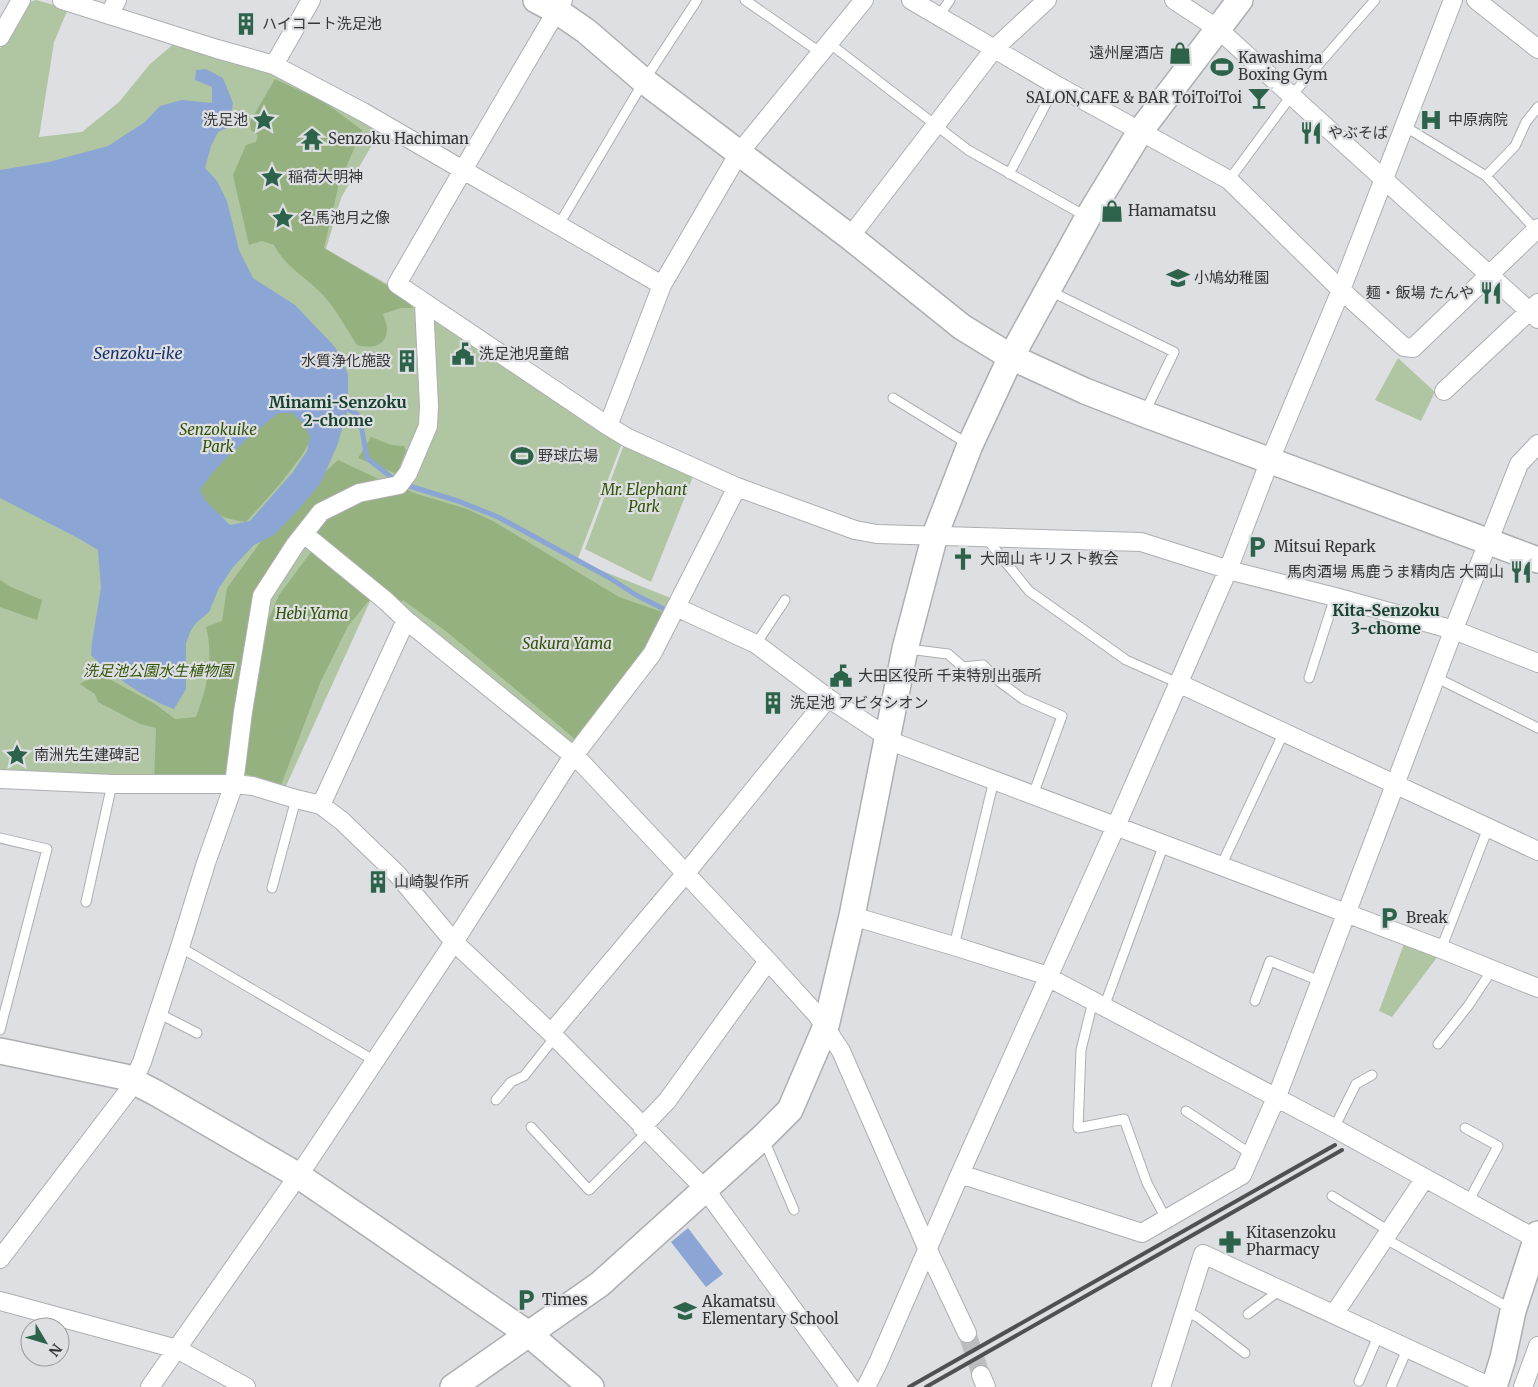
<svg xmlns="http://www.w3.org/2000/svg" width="1538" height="1387" viewBox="0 0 1538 1387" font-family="Merriweather,'Noto Sans JP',serif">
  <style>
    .green { fill: #b0c5a1 }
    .forest { fill: #95b17f }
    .water { fill: #8ba5d5; fill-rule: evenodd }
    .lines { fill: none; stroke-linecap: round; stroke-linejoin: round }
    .stream { stroke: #8ba5d5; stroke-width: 5 }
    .street-tunnel { stroke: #bcbdc0; stroke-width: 18; stroke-dasharray: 18 9; stroke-linecap: butt }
    .lane-casing { stroke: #adaeb1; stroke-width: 11 }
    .street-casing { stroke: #adaeb1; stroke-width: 20 }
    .secondary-casing { stroke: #adaeb1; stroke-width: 28 }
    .lane { stroke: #fff; stroke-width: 9 }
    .street { stroke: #fff; stroke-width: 18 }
    .secondary { stroke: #fff; stroke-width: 25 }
    .rail { stroke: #4f5051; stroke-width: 4 }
    .labels { text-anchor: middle; stroke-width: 4.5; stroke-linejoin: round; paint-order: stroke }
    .poi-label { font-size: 15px; fill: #343536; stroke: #dedfe2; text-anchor: start }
    .park-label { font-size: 15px; font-style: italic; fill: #315306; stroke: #dedfe2 }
    .water-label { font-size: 16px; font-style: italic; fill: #16316b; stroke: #dedfe2 }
    .neighbourhood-label { font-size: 16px; font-weight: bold; fill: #16422f; stroke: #dedfe2 }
  </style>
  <rect width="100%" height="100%" fill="#dedfe2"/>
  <!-- green -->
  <path class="green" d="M36,0L68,9L54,42L39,137L82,132L119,102L150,64L176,42L286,75L383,126L341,198L326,249L396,289L622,443L577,561L676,600L572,748L377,586L286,786L229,773L117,776L0,770V49L27,3Z
    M1398,358L1435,392L1421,421L1375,400Z
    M625,442L694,474L651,582L585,549Z
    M1404,944L1438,956L1392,1017L1379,1011Z"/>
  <!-- forest -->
  <path class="forest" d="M275,79L324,102L362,130L339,184L324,248L396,291L413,308H401L383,314C384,318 387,324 387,329C387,347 370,349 357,345C347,330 335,307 322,294C305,276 287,269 274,245L262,241L249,245L233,175L246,145L256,142L258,135L251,130L250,122Z
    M297,407L312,426L309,443L302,455L280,484L246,522C216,518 212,511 193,490L277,408Z
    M371,437L391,445L404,446L406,451L397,474L358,458Z
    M338,460L387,483L354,489L259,585L227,775L154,784L156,728L140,724L98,702L95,694L80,684L85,681L104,676L155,704L175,719L196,717C207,689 214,657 206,627L222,621L227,588L289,503C303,486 322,476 338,460Z
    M400,486L414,493L467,509L493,521L619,597L665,613L629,676L575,739L447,632L403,600L396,606L312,534L318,527L350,503Z
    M314,548L371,598L348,626L320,683L281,785L258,777L233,772L254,672L269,618L279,595Z
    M0,580L11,587L42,600L37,620L0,607Z"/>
  <!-- water -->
  <path class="water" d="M206,69L223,78L233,103L229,127L218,132L211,146L205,168L217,181L227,201L239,250L253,278L295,305L335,347L348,374V409L337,446L320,484L299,509L274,535L254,545L233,567L219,588L209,612L195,624L190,632L186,643V689L174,709C150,701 109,674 91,655L92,642L101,588L98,550L78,538L0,498V170L49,162L108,146L145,122L160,106L182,100L212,103V87L195,80L196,70ZM278,413H292L303,423L310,437L307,451L293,472L250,521L230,525L205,500L200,490C219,460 251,436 278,413Z
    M688,1228L723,1274L706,1287L671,1242Z"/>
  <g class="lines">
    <!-- stream -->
    <path class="stream" d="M348,409L357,414L362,430L367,458L396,481
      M403,484L458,501L498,517L608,577L636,595L668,611"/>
    <!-- street-tunnel -->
    <path class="street-tunnel" d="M967,1333L981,1375"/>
    <defs>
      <path id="lane" d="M745,0L821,53
        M938,17L950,0
        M829,43L968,150L1087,217
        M1404,126L1486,176L1536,230
        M1009,174L1056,85
        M1486,176L1515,146L1526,122L1538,107
        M1229,180L1291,96L1375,0
        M558,226L644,81L697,0
        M1050,291L1174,352L1144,414
        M893,398L968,444
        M986,538L1029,591L1126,660L1178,683
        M756,644L785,600
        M908,649L948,654L963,667L983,665L1000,682L1023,699L1062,716L1033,795
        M1309,678L1335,597
        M1437,678L1538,728
        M0,838L47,849L0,1030
        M1221,866L1284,732
        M272,888L296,799
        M86,902L112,784
        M954,946L994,780
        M180,947L375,1061
        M1441,949L1488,828
        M1093,1001L1081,1050L1078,1128L1124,1119L1147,1183L1166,1219
        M1255,1001L1270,961L1320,981
        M1104,1007L1164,844
        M158,1013L197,1033
        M1438,1044L1468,1006L1492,970
        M496,1100L511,1082L524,1076L555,1037
        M1186,1111L1251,1154
        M531,1127L589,1190L647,1132
        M1334,1128L1356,1084L1372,1075
        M1465,1128L1498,1146L1468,1202
        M764,1140L794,1210
        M1332,1196L1389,1231
        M1384,1238L1511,1309
        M1185,1310L1199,1318L1245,1353
        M1248,1314L1276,1293L1278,1288
        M1359,1381L1379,1334
        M1391,1387L1408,1347"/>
      <path id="street" d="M62,0L217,49L274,65L363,112L463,170L397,284L608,426L628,438L737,487L855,530L877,534L1141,542L1236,572L1335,597L1454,630L1538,663
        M563,0L463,170L662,285
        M911,0L1056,85L1229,180L1341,290L1404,347L1413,348L1538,228
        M1174,0L1218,29L1538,319
        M1476,0L1538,49
        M109,15L117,0
        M0,37L21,0
        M274,65L311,0
        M850,237L994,49L1047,0
        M1444,391L1538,303
        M608,426L662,285L739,153L864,0
        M304,534L386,601L406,620L581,762L768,961L817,1015L841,1051L928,1250L967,1333
        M676,607L756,644L828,698L898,744L1441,949L1538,988
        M1178,683L1538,851
        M0,779L112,784H234L253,786L296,799L321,805L342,821L397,874L454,942L551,1033L705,1189L850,1387
        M321,805L406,620
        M852,916L954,946L1042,974L1334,1128L1538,1240
        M551,1033L686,873L828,698
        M642,1127L667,1101L768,961
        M960,1174L1142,1233L1242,1175L1279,1091L1457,621L1519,464L1538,444
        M0,1259L129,1090L142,1062L180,947L206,863L234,784L243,712L262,596L295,545L321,512L359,493L399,485L408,473L428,426L429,406L424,304
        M0,1301L177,1349L246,1387
        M1334,1314L1425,1178
        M981,1375L986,1387
        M150,1387L309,1160L454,942L569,762L652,654L737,487
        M866,1387L878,1363L960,1174L1116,826L1228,570L1270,460L1341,290L1453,0
        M1161,1387L1203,1254L1491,1387
        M1523,1387L1538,1346"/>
      <path id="secondary" d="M536,0L557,11L586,31L644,81L850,237L962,327L1011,357L1085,391L1144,414L1538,560
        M0,1051L125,1077L156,1093L299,1176L372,1226L530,1335L591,1387
        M453,1387L600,1284L763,1137L790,1110L826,1026L852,916L905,649L935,535L970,445L1011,357L1088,217L1141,130L1240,0
        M1494,1387L1503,1358L1513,1311L1538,1234"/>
    </defs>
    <!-- lane casing -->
    <use href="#lane" class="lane-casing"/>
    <!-- street casing -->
    <use href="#street" class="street-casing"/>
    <!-- secondary casing -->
    <use href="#secondary" class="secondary-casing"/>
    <!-- lane -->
    <use href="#lane" class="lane"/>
    <!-- street -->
    <use href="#street" class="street"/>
    <!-- secondary -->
    <use href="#secondary" class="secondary"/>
    <!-- rail -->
    <path class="rail" d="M909,1387L1335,1145
      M926,1387L1342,1150"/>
  </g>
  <!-- icons -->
  <defs>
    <symbol id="building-bare" viewBox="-9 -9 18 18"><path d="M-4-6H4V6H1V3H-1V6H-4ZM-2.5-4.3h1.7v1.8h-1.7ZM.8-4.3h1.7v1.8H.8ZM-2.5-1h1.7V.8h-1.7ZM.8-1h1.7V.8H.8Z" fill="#2c634a" stroke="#dedfe2" stroke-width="2.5" paint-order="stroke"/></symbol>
    <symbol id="shop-bare" viewBox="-9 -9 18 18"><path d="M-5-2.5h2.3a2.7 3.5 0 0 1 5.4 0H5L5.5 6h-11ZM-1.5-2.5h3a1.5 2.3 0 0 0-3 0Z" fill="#2c634a" stroke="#dedfe2" stroke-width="2.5" paint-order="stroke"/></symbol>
    <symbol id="stadium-bare" viewBox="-9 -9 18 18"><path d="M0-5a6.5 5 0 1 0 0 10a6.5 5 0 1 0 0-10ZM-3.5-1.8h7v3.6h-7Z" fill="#2c634a" stroke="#dedfe2" stroke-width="2.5" paint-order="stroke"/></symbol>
    <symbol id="bar-bare" viewBox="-9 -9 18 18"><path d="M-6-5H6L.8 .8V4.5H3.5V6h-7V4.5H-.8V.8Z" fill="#2c634a" stroke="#dedfe2" stroke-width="2.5" paint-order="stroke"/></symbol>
    <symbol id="sight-bare" viewBox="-9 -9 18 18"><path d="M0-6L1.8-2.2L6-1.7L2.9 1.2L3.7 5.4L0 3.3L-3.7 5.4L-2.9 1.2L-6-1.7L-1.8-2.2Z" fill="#2c634a" stroke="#dedfe2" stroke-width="2.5" paint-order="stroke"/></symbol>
    <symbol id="hospital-bare" viewBox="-9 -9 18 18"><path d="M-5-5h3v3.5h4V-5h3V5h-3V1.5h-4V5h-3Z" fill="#2c634a" stroke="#dedfe2" stroke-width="2.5" paint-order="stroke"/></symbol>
    <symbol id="restaurant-bare" viewBox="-9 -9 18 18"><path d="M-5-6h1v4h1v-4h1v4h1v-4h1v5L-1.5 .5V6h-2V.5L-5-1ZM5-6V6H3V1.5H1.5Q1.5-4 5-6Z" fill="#2c634a" stroke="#dedfe2" stroke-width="2.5" paint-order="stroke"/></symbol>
    <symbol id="temple-bare" viewBox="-9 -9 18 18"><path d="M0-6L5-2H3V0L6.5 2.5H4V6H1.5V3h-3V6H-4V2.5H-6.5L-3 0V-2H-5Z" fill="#2c634a" stroke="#dedfe2" stroke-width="2.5" paint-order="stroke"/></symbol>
    <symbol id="school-bare" viewBox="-9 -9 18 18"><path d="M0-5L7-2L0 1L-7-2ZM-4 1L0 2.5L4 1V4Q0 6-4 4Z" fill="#2c634a" stroke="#dedfe2" stroke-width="2.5" paint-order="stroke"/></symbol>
    <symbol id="civic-bare" viewBox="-9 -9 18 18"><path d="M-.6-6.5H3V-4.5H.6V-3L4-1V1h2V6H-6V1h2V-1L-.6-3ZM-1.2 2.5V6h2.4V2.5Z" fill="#2c634a" stroke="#dedfe2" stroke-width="2.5" paint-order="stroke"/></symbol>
    <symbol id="parking-bare" viewBox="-9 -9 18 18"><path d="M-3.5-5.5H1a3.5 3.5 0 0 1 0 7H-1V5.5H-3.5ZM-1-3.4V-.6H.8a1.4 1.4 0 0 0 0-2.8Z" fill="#2c634a" stroke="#dedfe2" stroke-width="2.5" paint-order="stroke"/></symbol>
    <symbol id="church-bare" viewBox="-9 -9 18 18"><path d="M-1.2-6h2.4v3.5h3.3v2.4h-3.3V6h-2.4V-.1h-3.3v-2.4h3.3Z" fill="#2c634a" stroke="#dedfe2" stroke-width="2.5" paint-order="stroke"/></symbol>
    <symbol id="pharmacy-bare" viewBox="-9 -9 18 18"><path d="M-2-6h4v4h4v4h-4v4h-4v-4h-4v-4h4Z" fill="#2c634a" stroke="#dedfe2" stroke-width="2.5" paint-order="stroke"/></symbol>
  </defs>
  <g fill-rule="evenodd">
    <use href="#building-bare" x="230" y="8" width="32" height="32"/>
    <use href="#shop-bare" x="1164" y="37" width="32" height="32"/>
    <use href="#stadium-bare" x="1206" y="51" width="32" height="32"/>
    <use href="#bar-bare" x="1243" y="82" width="32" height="32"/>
    <use href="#sight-bare" x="248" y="104" width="32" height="32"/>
    <use href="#hospital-bare" x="1415" y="104" width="32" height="32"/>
    <use href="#restaurant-bare" x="1295" y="117" width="32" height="32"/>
    <use href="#temple-bare" x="296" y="123" width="32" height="32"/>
    <use href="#sight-bare" x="256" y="161" width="32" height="32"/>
    <use href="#shop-bare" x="1096" y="195" width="32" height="32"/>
    <use href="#sight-bare" x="267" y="202" width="32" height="32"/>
    <use href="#school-bare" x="1162" y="262" width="32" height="32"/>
    <use href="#restaurant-bare" x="1475" y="277" width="32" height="32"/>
    <use href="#civic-bare" x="447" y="338" width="32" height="32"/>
    <use href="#building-bare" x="391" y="345" width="32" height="32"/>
    <use href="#stadium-bare" x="506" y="440" width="32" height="32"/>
    <use href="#parking-bare" x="1241" y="531" width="32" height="32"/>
    <use href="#church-bare" x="947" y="543" width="32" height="32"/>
    <use href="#restaurant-bare" x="1505" y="556" width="32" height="32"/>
    <use href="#civic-bare" x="825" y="660" width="32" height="32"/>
    <use href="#building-bare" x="757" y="687" width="32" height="32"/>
    <use href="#sight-bare" x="1" y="739" width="32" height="32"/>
    <use href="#building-bare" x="362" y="866" width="32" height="32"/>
    <use href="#parking-bare" x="1373" y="902" width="32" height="32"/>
    <use href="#pharmacy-bare" x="1214" y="1226" width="32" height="32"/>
    <use href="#parking-bare" x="510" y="1284" width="32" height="32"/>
    <use href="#school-bare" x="669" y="1295" width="32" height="32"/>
  </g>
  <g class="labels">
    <!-- poi labels -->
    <g class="poi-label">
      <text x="262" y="29">ハイコート洗足池</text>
      <text x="1164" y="58" text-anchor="end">遠州屋酒店</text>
      <text x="1238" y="63">Kawashima<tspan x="1238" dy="17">Boxing Gym</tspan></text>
      <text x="1242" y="103" text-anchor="end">SALON,CAFE &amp; BAR ToiToiToi</text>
      <text x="248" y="125" text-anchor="end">洗足池</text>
      <text x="1448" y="125">中原病院</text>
      <text x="1328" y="138">やぶそば</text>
      <text x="328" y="144">Senzoku Hachiman</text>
      <text x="288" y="182">稲荷大明神</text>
      <text x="1128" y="216">Hamamatsu</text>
      <text x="300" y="223">名馬池月之像</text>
      <text x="1194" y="283">小鳩幼稚園</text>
      <text x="1474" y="298" text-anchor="end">麺・飯場 たんや</text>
      <text x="479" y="359">洗足池児童館</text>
      <text x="391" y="366" text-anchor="end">水質浄化施設</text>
      <text x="538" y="461">野球広場</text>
      <text x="1274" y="552">Mitsui Repark</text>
      <text x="980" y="564">大岡山 キリスト教会</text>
      <text x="1504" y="577" text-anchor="end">馬肉酒場 馬鹿うま精肉店 大岡山</text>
      <text x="858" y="681">大田区役所 千束特別出張所</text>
      <text x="790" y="708">洗足池 アビタシオン</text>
      <text x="34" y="760">南洲先生建碑記</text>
      <text x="394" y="887">山崎製作所</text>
      <text x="1406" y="923">Break</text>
      <text x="1246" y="1238">Kitasenzoku<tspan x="1246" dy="17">Pharmacy</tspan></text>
      <text x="542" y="1305">Times</text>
      <text x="702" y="1307">Akamatsu<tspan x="702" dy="17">Elementary School</tspan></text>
    </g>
    <!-- park labels -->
    <g class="park-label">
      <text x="218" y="435">Senzokuike<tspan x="218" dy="17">Park</tspan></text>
      <text x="644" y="495">Mr. Elephant<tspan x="644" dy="17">Park</tspan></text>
      <text x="312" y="619">Hebi Yama</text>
      <text x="567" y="649">Sakura Yama</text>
      <text x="158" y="676">洗足池公園水生植物園</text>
    </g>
    <!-- water labels -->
    <g class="water-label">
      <text x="138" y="359">Senzoku-ike</text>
    </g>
    <!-- neighbourhood labels -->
    <g class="neighbourhood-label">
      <text x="338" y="408">Minami-Senzoku<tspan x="338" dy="18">2-chome</tspan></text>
      <text x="1386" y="616">Kita-Senzoku<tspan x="1386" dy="18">3-chome</tspan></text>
    </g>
  </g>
  <!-- north arrow -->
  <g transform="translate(45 1342) rotate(128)"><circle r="24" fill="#dedfe2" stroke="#9a9b9d"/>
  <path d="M0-4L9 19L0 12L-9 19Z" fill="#2c634a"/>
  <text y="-8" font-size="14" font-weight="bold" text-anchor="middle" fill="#343536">N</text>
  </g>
</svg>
